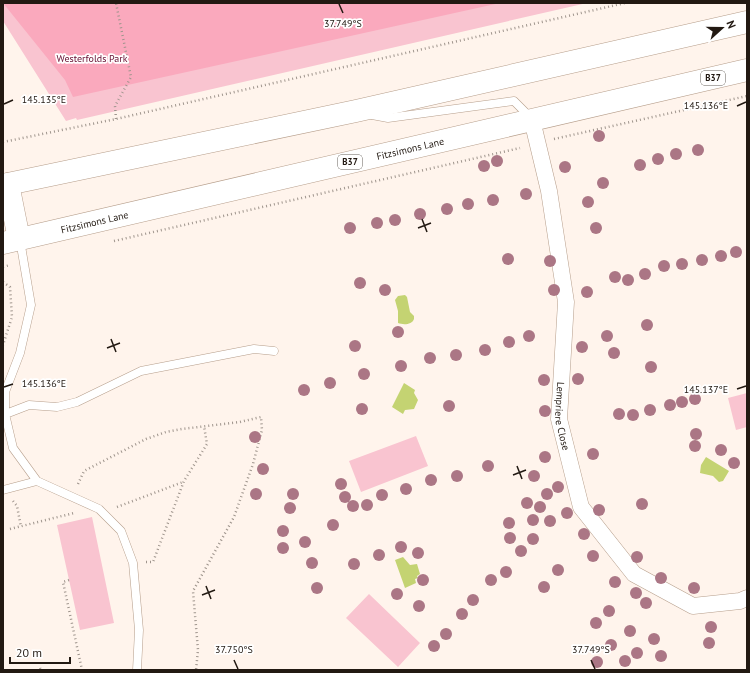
<svg xmlns="http://www.w3.org/2000/svg" width="750" height="673" viewBox="0 0 750 673" font-family="'PT Sans',sans-serif">
  <style>
    .green { fill: #f9c4d0 }
    .forest { fill: #faa9bd }
    .water { fill: #c4d372 }
    .lines { fill: none; stroke-linecap: round; stroke-linejoin: round }
    .service-casing { stroke: #b69e8b; stroke-width: 9 }
    .minor-casing { stroke: #b69e8b; stroke-width: 17 }
    .primary-casing { stroke: #b69e8b; stroke-width: 23 }
    .path { stroke: #9f958d; stroke-width: 2.5; stroke-dasharray: 1 3; stroke-linecap: butt }
    .service { stroke: #fff; stroke-width: 8 }
    .minor { stroke: #fff; stroke-width: 16 }
    .primary { stroke: #fff; stroke-width: 22 }
    .tree { fill: #ab7685 }
    .ticks { fill: none; stroke: #221912; stroke-width: 1.5 }
    .labels { text-anchor: middle; stroke-width: 3.5; stroke-linejoin: round; paint-order: stroke }
    .shield { fill: #fff; stroke: #645e59; stroke-width: 1 }
    .shield-label { font-size: 9px; font-weight: bold; fill: #221912 }
    .park-label { font-size: 10px; fill: #660e31; stroke: #fff }
    .street-label { font-size: 10px; fill: #221912; stroke: #fff }
    .ticks-label { font-size: 10px; text-anchor: middle; fill: #221912; stroke: #fff; stroke-width: 3.5; stroke-linejoin: round; paint-order: stroke }
  </style>
  <rect width="100%" height="100%" fill="#fff4ec"/>
  <!-- green -->
  <path class="green" d="M3,3H587L77,120L76,118L66,121L3,21Z
    M747,393V427L736,430L728,398Z
    M416,436L428,466L361,492L349,461Z
    M92,517L114,623L80,630L57,525Z
    M369,594L420,643L398,667L346,618Z"/>
  <!-- forest -->
  <path class="forest" d="M3,3H500L73,97L65,80Z"/>
  <!-- water -->
  <path class="water" d="M405,295L407,297L410,312L414,316V319C412,325 403,325 398,323V311L395,300L398,296Z
    M404,383L415,390L414,393L418,400L414,409L405,410L403,414L392,407Z
    M706,457L729,471L723,481L719,482L713,476L700,473L701,465Z
    M403,557L410,565L417,564L420,574L417,576L418,578L415,579L416,583L405,588L395,560Z"/>
  <g class="lines">
    <defs>
      <path id="service" d="M372,115L388,118L514,101L530,117
        M20,240L31,305L20,353L5,392V414L13,448L37,481L99,509L121,531L133,563L139,630L137,670
        M3,415L29,405L57,407L77,402L141,371L254,349L274,351
        M3,490L37,481"/>
      <g id="minor">
        <path id="s1" d="M532,120L549,191L566,302L559,419L581,507L634,574L693,606L740,601L747,598"/>
      </g>
      <g id="primary">
        <path d="M8,184L19,239"/>
        <path d="M3,185L356,111L747,22"/>
        <path id="s2" d="M3,243L747,70"/>
      </g>
    </defs>
    <!-- service casing -->
    <use href="#service" class="service-casing"/>
    <!-- minor casing -->
    <use href="#minor" class="minor-casing"/>
    <!-- primary casing -->
    <use href="#primary" class="primary-casing"/>
    <!-- path -->
    <path class="path" d="M116,119L115,106L131,77L116,3
      M554,139L747,96
      M3,142L116,119L625,3
      M114,241L520,148
      M3,267L10,265
      M3,282L10,287L12,317L3,345
      M78,484L84,471L146,439L166,432L182,429L240,422L261,417L262,430L253,464L234,517L193,591L198,650L196,670
      M13,501L17,506L21,527
      M117,507L183,482
      M10,529L74,513
      M146,562H153L184,481L207,444L204,426
      M69,580L63,582L82,670
      M40,668L41,670"/>
    <!-- service -->
    <use href="#service" class="service"/>
    <!-- minor -->
    <use href="#minor" class="minor"/>
    <!-- primary -->
    <use href="#primary" class="primary"/>
  </g>
  <!-- trees -->
  <g class="tree">
    <circle cx="599" cy="136" r="6"/>
    <circle cx="698" cy="150" r="6"/>
    <circle cx="676" cy="154" r="6"/>
    <circle cx="658" cy="159" r="6"/>
    <circle cx="497" cy="161" r="6"/>
    <circle cx="640" cy="165" r="6"/>
    <circle cx="484" cy="166" r="6"/>
    <circle cx="565" cy="167" r="6"/>
    <circle cx="603" cy="183" r="6"/>
    <circle cx="526" cy="194" r="6"/>
    <circle cx="493" cy="200" r="6"/>
    <circle cx="588" cy="202" r="6"/>
    <circle cx="468" cy="204" r="6"/>
    <circle cx="447" cy="209" r="6"/>
    <circle cx="420" cy="214" r="6"/>
    <circle cx="395" cy="220" r="6"/>
    <circle cx="377" cy="223" r="6"/>
    <circle cx="350" cy="228" r="6"/>
    <circle cx="596" cy="228" r="6"/>
    <circle cx="736" cy="252" r="6"/>
    <circle cx="721" cy="256" r="6"/>
    <circle cx="508" cy="259" r="6"/>
    <circle cx="702" cy="260" r="6"/>
    <circle cx="550" cy="261" r="6"/>
    <circle cx="682" cy="264" r="6"/>
    <circle cx="664" cy="266" r="6"/>
    <circle cx="645" cy="274" r="6"/>
    <circle cx="615" cy="277" r="6"/>
    <circle cx="628" cy="280" r="6"/>
    <circle cx="360" cy="283" r="6"/>
    <circle cx="385" cy="290" r="6"/>
    <circle cx="554" cy="290" r="6"/>
    <circle cx="587" cy="292" r="6"/>
    <circle cx="647" cy="325" r="6"/>
    <circle cx="398" cy="332" r="6"/>
    <circle cx="529" cy="336" r="6"/>
    <circle cx="607" cy="336" r="6"/>
    <circle cx="509" cy="342" r="6"/>
    <circle cx="355" cy="346" r="6"/>
    <circle cx="582" cy="347" r="6"/>
    <circle cx="485" cy="350" r="6"/>
    <circle cx="614" cy="353" r="6"/>
    <circle cx="456" cy="355" r="6"/>
    <circle cx="430" cy="358" r="6"/>
    <circle cx="401" cy="366" r="6"/>
    <circle cx="651" cy="367" r="6"/>
    <circle cx="364" cy="374" r="6"/>
    <circle cx="578" cy="379" r="6"/>
    <circle cx="544" cy="380" r="6"/>
    <circle cx="330" cy="383" r="6"/>
    <circle cx="304" cy="390" r="6"/>
    <circle cx="695" cy="399" r="6"/>
    <circle cx="682" cy="402" r="6"/>
    <circle cx="670" cy="405" r="6"/>
    <circle cx="449" cy="406" r="6"/>
    <circle cx="362" cy="409" r="6"/>
    <circle cx="650" cy="410" r="6"/>
    <circle cx="545" cy="411" r="6"/>
    <circle cx="619" cy="414" r="6"/>
    <circle cx="633" cy="415" r="6"/>
    <circle cx="696" cy="434" r="6"/>
    <circle cx="255" cy="437" r="6"/>
    <circle cx="695" cy="446" r="6"/>
    <circle cx="721" cy="450" r="6"/>
    <circle cx="593" cy="454" r="6"/>
    <circle cx="545" cy="457" r="6"/>
    <circle cx="734" cy="463" r="6"/>
    <circle cx="488" cy="466" r="6"/>
    <circle cx="263" cy="469" r="6"/>
    <circle cx="457" cy="476" r="6"/>
    <circle cx="534" cy="476" r="6"/>
    <circle cx="431" cy="480" r="6"/>
    <circle cx="341" cy="484" r="6"/>
    <circle cx="558" cy="487" r="6"/>
    <circle cx="406" cy="489" r="6"/>
    <circle cx="256" cy="494" r="6"/>
    <circle cx="293" cy="494" r="6"/>
    <circle cx="547" cy="494" r="6"/>
    <circle cx="382" cy="495" r="6"/>
    <circle cx="345" cy="497" r="6"/>
    <circle cx="527" cy="503" r="6"/>
    <circle cx="642" cy="504" r="6"/>
    <circle cx="367" cy="505" r="6"/>
    <circle cx="353" cy="506" r="6"/>
    <circle cx="540" cy="507" r="6"/>
    <circle cx="290" cy="508" r="6"/>
    <circle cx="599" cy="510" r="6"/>
    <circle cx="567" cy="513" r="6"/>
    <circle cx="533" cy="520" r="6"/>
    <circle cx="550" cy="521" r="6"/>
    <circle cx="509" cy="523" r="6"/>
    <circle cx="333" cy="525" r="6"/>
    <circle cx="283" cy="531" r="6"/>
    <circle cx="584" cy="534" r="6"/>
    <circle cx="510" cy="538" r="6"/>
    <circle cx="533" cy="539" r="6"/>
    <circle cx="305" cy="542" r="6"/>
    <circle cx="401" cy="547" r="6"/>
    <circle cx="283" cy="548" r="6"/>
    <circle cx="521" cy="551" r="6"/>
    <circle cx="418" cy="553" r="6"/>
    <circle cx="379" cy="555" r="6"/>
    <circle cx="593" cy="556" r="6"/>
    <circle cx="637" cy="557" r="6"/>
    <circle cx="312" cy="563" r="6"/>
    <circle cx="354" cy="564" r="6"/>
    <circle cx="558" cy="570" r="6"/>
    <circle cx="506" cy="572" r="6"/>
    <circle cx="661" cy="578" r="6"/>
    <circle cx="423" cy="580" r="6"/>
    <circle cx="491" cy="580" r="6"/>
    <circle cx="615" cy="582" r="6"/>
    <circle cx="544" cy="587" r="6"/>
    <circle cx="317" cy="588" r="6"/>
    <circle cx="694" cy="588" r="6"/>
    <circle cx="636" cy="593" r="6"/>
    <circle cx="397" cy="594" r="6"/>
    <circle cx="473" cy="600" r="6"/>
    <circle cx="646" cy="603" r="6"/>
    <circle cx="419" cy="606" r="6"/>
    <circle cx="609" cy="611" r="6"/>
    <circle cx="462" cy="614" r="6"/>
    <circle cx="596" cy="623" r="6"/>
    <circle cx="711" cy="627" r="6"/>
    <circle cx="630" cy="631" r="6"/>
    <circle cx="446" cy="634" r="6"/>
    <circle cx="654" cy="639" r="6"/>
    <circle cx="709" cy="643" r="6"/>
    <circle cx="611" cy="645" r="6"/>
    <circle cx="434" cy="646" r="6"/>
    <circle cx="637" cy="653" r="6"/>
    <circle cx="661" cy="656" r="6"/>
    <circle cx="625" cy="661" r="6"/>
    <circle cx="597" cy="662" r="6"/>
  </g>
  <!-- ticks -->
  <path class="ticks" d="M339,4L343,13M4,104L13,100M737,106L746,102M422,219L427,232M418,228L431,223M111,339L116,352M107,348L120,343M4,387L13,384M737,389L746,386M517,466L522,479M513,475L526,470M206,586L211,599M202,595L215,590M234,660L238,669M591,660L595,669"/>
  <g class="labels">
    <!-- shield labels -->
    <g class="shield">
      <rect x="701" y="71" width="24" height="14" rx="3"/>
      <rect x="338" y="155" width="24" height="14" rx="3"/>
    </g>
    <g class="shield-label">
      <text x="713" y="81">B37</text>
      <text x="350" y="165">B37</text>
    </g>
    <!-- park labels -->
    <g class="park-label">
      <text x="92" y="62">Westerfolds Park</text>
    </g>
    <!-- street labels -->
    <g class="street-label">
      <text dy="4" stroke="none"><textPath href="#s2" startOffset="418">Fitzsimons Lane</textPath></text>
      <text dy="4" stroke="none"><textPath href="#s2" startOffset="94">Fitzsimons Lane</textPath></text>
      <text dy="4" stroke="none"><textPath href="#s1" startOffset="300">Lempriere Close</textPath></text>
    </g>
  </g>
  <g class="ticks-label">
    <text x="343" y="27">37.749°S</text>
    <text x="44" y="103">145.135°E</text>
    <text x="706" y="109">145.136°E</text>
    <text x="44" y="387">145.136°E</text>
    <text x="706" y="393">145.137°E</text>
    <text x="234" y="653">37.750°S</text>
    <text x="591" y="653">37.749°S</text>
  </g>
  <!-- border -->
  <rect width="750" height="673" fill="none" stroke="#221912" stroke-width="8"/>
  <!-- north arrow -->
  <g transform="translate(722 28) rotate(69)" stroke="#ffffff" stroke-width="3" paint-order="stroke">
  <path d="M0-3L7 15L0 10L-7 15Z" fill="#221912"/>
  <text y="-6" font-size="11" font-weight="bold" text-anchor="middle" fill="#221912">N</text>
  </g>
  <!-- scale -->
  <path d="M10 657v6h60v-6" fill="none" stroke="#221912" stroke-width="2"/>
  <text x="16" y="657" font-size="12" fill="#221912" stroke="#ffffff" stroke-width="3" paint-order="stroke">20 m</text>
</svg>
